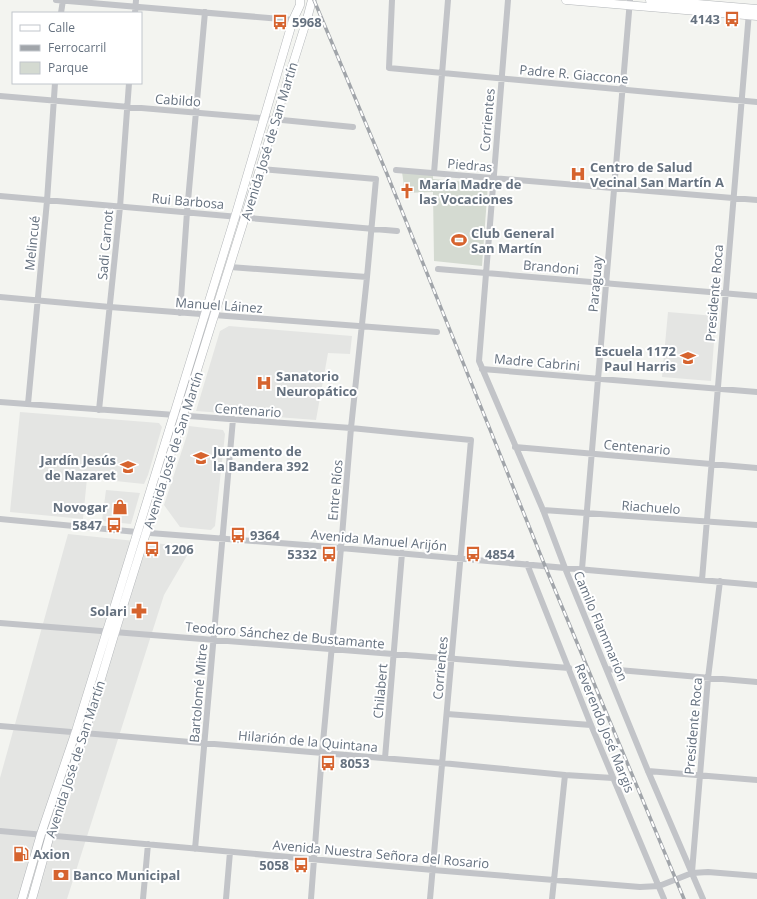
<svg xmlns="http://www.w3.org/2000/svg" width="757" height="899" viewBox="0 0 757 899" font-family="'Open Sans',sans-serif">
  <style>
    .built { fill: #e4e5e3 }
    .green { fill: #d4dad1 }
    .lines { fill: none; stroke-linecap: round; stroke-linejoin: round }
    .major-casing { stroke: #b3b6b9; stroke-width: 9 }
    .minor { stroke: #c2c4c8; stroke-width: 6 }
    .major { stroke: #fff; stroke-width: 8 }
    .rail-casing { stroke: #a1a5aa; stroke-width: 3.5 }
    .rail { stroke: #fff; stroke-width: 2; stroke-dasharray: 6; stroke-linecap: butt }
    .labels { text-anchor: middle; stroke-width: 4; stroke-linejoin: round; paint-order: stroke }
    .poi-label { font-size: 13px; font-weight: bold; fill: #65717f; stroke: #fff; text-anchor: start }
    .street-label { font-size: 13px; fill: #65717f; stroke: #fff }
  </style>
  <rect width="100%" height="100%" fill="#f3f4f0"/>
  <!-- built -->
  <path class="built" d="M668,312L716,316L711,381L662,377Z
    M229,326L352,336L350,354L328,353L316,420L196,411L220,331Z
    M20,412L159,423L162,427L148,475L144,484L87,478L83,519L10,512Z
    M189,426L223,430L225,434L215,526L211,530L180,527L164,505L188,432Z
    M106,490L140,493L131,524L102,521Z
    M68,534L192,547L164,595L67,899H0V778Z"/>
  <!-- green -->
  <path class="green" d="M402,172L433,175V179L488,184L482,266L434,261L433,192L405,193Z"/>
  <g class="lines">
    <defs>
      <path id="major" d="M566,0L757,16
        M650,0L757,9
        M22,899L41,834L76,731L235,217L293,20L300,5V0
        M32,899L50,835L85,732L115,632L307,19L312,0"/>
    </defs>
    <!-- major casing -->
    <use href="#major" class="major-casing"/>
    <!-- minor -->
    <path class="minor" d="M56,0L293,20
      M392,0L389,68L757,102
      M508,0L479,361L543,510L565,568L648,771L703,899
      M61,13L63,0
      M135,13L136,0
      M0,96L272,119L353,127
      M261,169L376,179L367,277L351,428L341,548L322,753L311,899
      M396,170L757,200
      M434,173L448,0
      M0,196L397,231
      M230,267L367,277
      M438,269L757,296
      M0,297L110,307L437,332
      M180,313L187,212L205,12
      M482,369L757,392
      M0,402L351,428L471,440L430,899
      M28,404L47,201L55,83
      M99,410L120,207L129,83
      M515,447L757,468
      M543,510L757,525
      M0,519L137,532L318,546L757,585
      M527,564L591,725L664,899
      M582,569L630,0
      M702,580L749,12
      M0,623L569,668
      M607,669L757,682
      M447,714L591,725
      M0,726L442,763L565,775L613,778
      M385,758L402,553
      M648,771L757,780
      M0,831L433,870L640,887L659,886L692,873L708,872L757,876
      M195,849L233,419
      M692,872L708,678L720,581
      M143,899L148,844
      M226,899L230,852
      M552,899L565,775"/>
    <!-- major -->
    <use href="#major" class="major"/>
    <defs>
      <path id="rail" d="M314,0L387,174L545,566L684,899"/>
    </defs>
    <!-- rail casing -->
    <use href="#rail" class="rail-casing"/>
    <!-- rail -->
    <use href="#rail" class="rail"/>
  </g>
  <!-- icons -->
  <defs>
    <symbol id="bus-bare" viewBox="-9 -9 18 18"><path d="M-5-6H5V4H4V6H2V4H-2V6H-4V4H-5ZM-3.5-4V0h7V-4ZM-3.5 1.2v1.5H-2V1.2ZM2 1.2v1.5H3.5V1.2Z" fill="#d6632e" stroke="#fff" stroke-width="2.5" paint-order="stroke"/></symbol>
    <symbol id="hospital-bare" viewBox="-9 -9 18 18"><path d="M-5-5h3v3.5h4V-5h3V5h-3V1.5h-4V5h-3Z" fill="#d6632e" stroke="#fff" stroke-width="2.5" paint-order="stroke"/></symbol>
    <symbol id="church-bare" viewBox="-9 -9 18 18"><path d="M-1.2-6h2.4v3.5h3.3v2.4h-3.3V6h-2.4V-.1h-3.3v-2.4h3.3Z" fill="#d6632e" stroke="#fff" stroke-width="2.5" paint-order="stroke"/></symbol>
    <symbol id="stadium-bare" viewBox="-9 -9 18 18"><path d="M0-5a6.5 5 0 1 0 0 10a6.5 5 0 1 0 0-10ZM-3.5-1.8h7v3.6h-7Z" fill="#d6632e" stroke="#fff" stroke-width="2.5" paint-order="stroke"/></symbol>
    <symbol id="school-bare" viewBox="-9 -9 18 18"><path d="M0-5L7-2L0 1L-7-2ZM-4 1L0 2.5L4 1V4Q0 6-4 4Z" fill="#d6632e" stroke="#fff" stroke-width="2.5" paint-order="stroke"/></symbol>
    <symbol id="shop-bare" viewBox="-9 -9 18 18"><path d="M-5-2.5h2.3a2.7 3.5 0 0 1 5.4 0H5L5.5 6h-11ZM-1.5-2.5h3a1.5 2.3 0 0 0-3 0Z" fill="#d6632e" stroke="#fff" stroke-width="2.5" paint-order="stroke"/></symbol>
    <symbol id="pharmacy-bare" viewBox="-9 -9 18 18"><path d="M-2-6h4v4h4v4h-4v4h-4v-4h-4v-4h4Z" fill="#d6632e" stroke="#fff" stroke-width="2.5" paint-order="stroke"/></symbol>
    <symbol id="fuel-bare" viewBox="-9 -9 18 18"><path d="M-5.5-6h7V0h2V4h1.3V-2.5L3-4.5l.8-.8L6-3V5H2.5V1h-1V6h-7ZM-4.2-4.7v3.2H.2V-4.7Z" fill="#d6632e" stroke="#fff" stroke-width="2.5" paint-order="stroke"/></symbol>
    <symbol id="bank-bare" viewBox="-9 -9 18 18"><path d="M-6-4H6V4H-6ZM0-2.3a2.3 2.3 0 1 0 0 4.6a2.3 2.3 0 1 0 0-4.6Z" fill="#d6632e" stroke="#fff" stroke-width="2.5" paint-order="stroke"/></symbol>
  </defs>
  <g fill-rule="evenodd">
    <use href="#bus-bare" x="721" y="8" width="22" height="22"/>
    <use href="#bus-bare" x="269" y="11" width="22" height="22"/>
    <use href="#hospital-bare" x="567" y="163" width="22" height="22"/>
    <use href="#church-bare" x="396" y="180" width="22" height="22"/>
    <use href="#stadium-bare" x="448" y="229" width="22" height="22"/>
    <use href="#school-bare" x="677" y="347" width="22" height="22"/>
    <use href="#hospital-bare" x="253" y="372" width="22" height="22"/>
    <use href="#school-bare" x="190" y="447" width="22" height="22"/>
    <use href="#school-bare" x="117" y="456" width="22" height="22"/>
    <use href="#shop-bare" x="109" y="496" width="22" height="22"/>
    <use href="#bus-bare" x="103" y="514" width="22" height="22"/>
    <use href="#bus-bare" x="227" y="524" width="22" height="22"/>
    <use href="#bus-bare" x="141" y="538" width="22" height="22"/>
    <use href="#bus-bare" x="318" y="543" width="22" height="22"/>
    <use href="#bus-bare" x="462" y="543" width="22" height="22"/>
    <use href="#pharmacy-bare" x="128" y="600" width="22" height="22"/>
    <use href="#bus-bare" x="317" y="752" width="22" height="22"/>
    <use href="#fuel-bare" x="10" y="843" width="22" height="22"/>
    <use href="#bus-bare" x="290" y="854" width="22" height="22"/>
    <use href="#bank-bare" x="50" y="864" width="22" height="22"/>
  </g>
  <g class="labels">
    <!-- poi labels -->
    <g class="poi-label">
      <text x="720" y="24" text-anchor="end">4143</text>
      <text x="292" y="27">5968</text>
      <text x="590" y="172">Centro de Salud<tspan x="590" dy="15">Vecinal San Martín A</tspan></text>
      <text x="419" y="189">María Madre de<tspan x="419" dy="15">las Vocaciones</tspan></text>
      <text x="471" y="238">Club General<tspan x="471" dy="15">San Martín</tspan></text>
      <text x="676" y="356" text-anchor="end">Escuela 1172<tspan x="676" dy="15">Paul Harris</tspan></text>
      <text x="276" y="381">Sanatorio<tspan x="276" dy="15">Neuropático</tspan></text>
      <text x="213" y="456">Juramento de<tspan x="213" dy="15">la Bandera 392</tspan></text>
      <text x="116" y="465" text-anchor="end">Jardín Jesús<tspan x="116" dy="15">de Nazaret</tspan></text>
      <text x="108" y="512" text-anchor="end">Novogar</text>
      <text x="102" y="530" text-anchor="end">5847</text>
      <text x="250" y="540">9364</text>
      <text x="164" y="554">1206</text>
      <text x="317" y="559" text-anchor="end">5332</text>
      <text x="485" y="559">4854</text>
      <text x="127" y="616" text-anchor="end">Solari</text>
      <text x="340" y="768">8053</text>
      <text x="33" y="859">Axion</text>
      <text x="289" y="870" text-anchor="end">5058</text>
      <text x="73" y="880">Banco Municipal</text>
    </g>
    <!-- street labels -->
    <g class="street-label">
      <text transform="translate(574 74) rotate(5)" y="5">Padre R. Giaccone</text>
      <text transform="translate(178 100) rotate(4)" y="5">Cabildo</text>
      <text transform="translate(487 120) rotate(-85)" y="5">Corrientes</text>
      <text transform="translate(269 141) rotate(-73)" y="5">Avenida José de San Martín</text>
      <text transform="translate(470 165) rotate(5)" y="5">Piedras</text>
      <text transform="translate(188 201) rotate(5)" y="5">Rui Barbosa</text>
      <text transform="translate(32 243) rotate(-84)" y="5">Melincué</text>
      <text transform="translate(105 245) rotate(-85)" y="5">Sadi Carnot</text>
      <text transform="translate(551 267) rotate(5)" y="5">Brandoni</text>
      <text transform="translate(595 284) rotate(-85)" y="5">Paraguay</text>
      <text transform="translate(714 293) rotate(-85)" y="5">Presidente Roca</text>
      <text transform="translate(219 305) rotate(4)" y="5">Manuel Láinez</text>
      <text transform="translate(537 362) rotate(5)" y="5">Madre Cabrini</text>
      <text transform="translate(248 410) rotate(4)" y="5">Centenario</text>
      <text transform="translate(637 447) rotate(5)" y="5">Centenario</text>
      <text transform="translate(173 450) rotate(-72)" y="5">Avenida José de San Martín</text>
      <text transform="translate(335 490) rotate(-85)" y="5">Entre Ríos</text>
      <text transform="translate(651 507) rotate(4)" y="5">Riachuelo</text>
      <text transform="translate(379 540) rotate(5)" y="5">Avenida Manuel Arijón</text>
      <text transform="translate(601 626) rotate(67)" y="5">Camilo Flammarion</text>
      <text transform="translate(285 635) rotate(5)" y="5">Teodoro Sánchez de Bustamante</text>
      <text transform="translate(440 668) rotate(-85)" y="5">Corrientes</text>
      <text transform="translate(380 691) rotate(-85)" y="5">Chilabert</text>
      <text transform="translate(198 693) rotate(-85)" y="5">Bartolomé Mitre</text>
      <text transform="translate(693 726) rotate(-85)" y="5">Presidente Roca</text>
      <text transform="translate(605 728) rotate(68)" y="5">Reverendo José Margis</text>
      <text transform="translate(308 741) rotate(5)" y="5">Hilarión de la Quintana</text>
      <text transform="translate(75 759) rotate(-72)" y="5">Avenida José de San Martín</text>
      <text transform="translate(381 854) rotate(5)" y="5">Avenida Nuestra Señora del Rosario</text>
    </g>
  </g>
  <!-- legend -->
  <rect x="12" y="12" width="130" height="72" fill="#ffffff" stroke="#c1c6cc"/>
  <rect x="20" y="25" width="20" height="6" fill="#ffffff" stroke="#c1c6cc"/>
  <text x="48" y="32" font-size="12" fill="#65717f">Calle</text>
  <rect x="20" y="45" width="20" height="6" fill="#a1a5aa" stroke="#c1c6cc"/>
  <text x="48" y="52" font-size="12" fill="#65717f">Ferrocarril</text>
  <rect x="20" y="62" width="20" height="12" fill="#d4dad1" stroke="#c1c6cc"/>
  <text x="48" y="72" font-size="12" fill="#65717f">Parque</text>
</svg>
